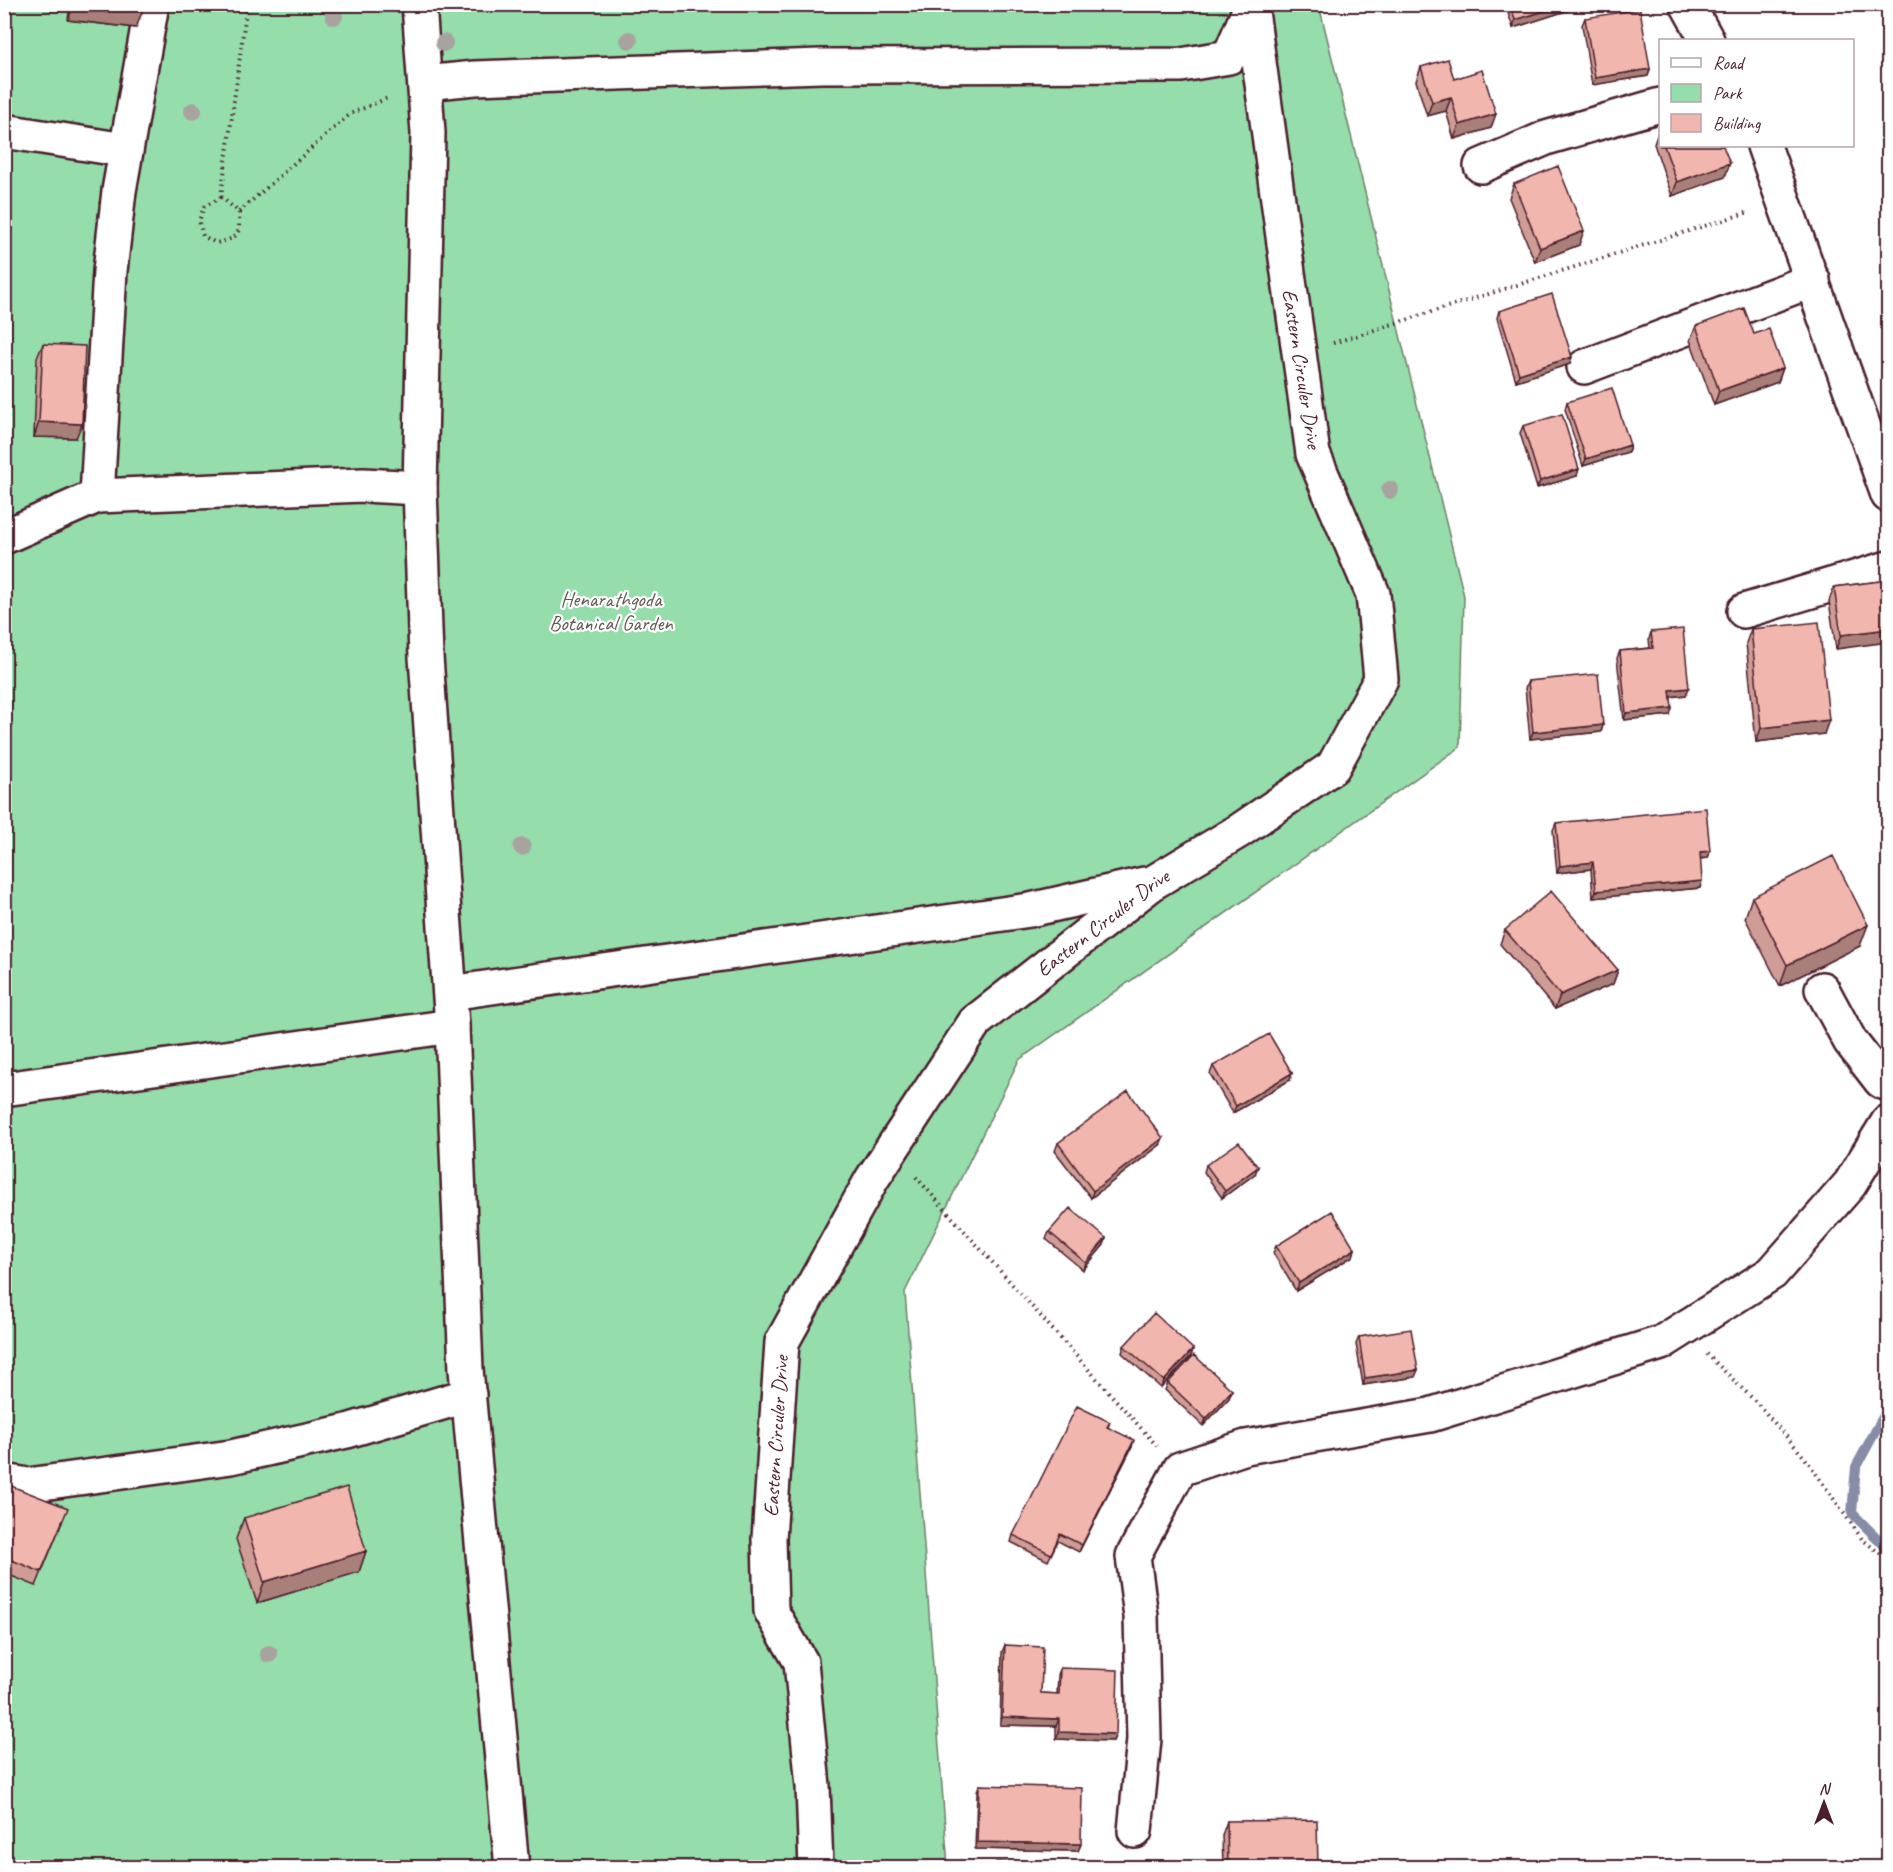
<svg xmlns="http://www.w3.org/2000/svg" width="1893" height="1872" viewBox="0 0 1893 1872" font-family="Caveat,sans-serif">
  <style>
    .green { fill: #95ddab; stroke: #707e6b; stroke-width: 1.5 }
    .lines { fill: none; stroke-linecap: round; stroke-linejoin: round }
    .stream { stroke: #878ca7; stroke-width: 10 }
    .minor-casing { stroke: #4a1f2b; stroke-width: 38 }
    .path { stroke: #4a1f2b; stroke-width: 4; stroke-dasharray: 1.5 4.5; stroke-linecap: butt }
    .minor { stroke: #fff; stroke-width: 33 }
    .tree { fill: #a8a39f }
    .wall { fill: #cf9d96; stroke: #4a1f2b; stroke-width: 1.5 }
    .shaded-wall { fill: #a97f7a; stroke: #4a1f2b; stroke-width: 1.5 }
    .building { fill: #f1b6ae; stroke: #4a1f2b; stroke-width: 1.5 }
    .labels { text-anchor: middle; stroke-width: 4.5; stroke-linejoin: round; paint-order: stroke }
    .street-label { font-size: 21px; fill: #4a1f2b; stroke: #fff }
    .park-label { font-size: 21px; fill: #605851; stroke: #fff }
  </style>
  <rect width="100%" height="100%" fill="#fff"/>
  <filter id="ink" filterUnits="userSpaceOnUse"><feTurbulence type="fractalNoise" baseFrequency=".0167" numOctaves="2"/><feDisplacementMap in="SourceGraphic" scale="12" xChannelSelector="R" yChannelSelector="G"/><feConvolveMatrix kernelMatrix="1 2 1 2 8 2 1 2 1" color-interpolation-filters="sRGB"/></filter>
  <g filter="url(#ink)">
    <!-- green -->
    <path class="green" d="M5,5H1319L1464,596L1460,747L1019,1060L905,1292L948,1867L5,1868Z"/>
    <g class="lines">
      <!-- stream -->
      <path class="stream" d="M1888,1408L1856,1467L1852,1513L1888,1549"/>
      <defs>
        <g id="minor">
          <path d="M419,4L428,133L420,488L426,657L452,1026L466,1369L512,1868"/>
          <path d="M1687,4L1707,40"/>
          <path d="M425,83L475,78L821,66L1181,65L1229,57L1251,6"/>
          <path d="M4,131L125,150"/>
          <path d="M1764,146L1888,495"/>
          <path d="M1481,166L1546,138L1660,105"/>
          <path d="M1584,367L1813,280"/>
          <path d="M97,496L110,271L119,191L152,4"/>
          <path d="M4,537L97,496L363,485L420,488"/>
          <path d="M1744,611L1888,568"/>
          <path d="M1822,989L1850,1041L1881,1081L1888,1084"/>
          <path d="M450,993L1030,910L1144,884"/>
          <path d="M4,1089L452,1026"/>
          <path d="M4,1481L28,1485L231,1457L347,1431L469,1395"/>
          <path d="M1135,1831L1144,1739L1141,1616L1133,1556L1180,1469L1246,1447L1430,1415L1661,1343L1772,1273L1850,1184L1888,1122"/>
          <path id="s1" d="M816,1868L813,1786L801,1662L771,1611L769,1539L782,1342L872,1179L975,1022L1154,882L1239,831L1333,767L1381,679L1373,594L1313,454L1251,4"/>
        </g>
      </defs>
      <!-- minor casing -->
      <use href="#minor" class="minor-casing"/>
      <!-- path -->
      <path class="path" d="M221,197L247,4
        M221,197L239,212C240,235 239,238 216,243L203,236L199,221L204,207Z
        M239,212L350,114L390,97
        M1333,343L1749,212
        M916,1177L1157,1446
        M1707,1354L1757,1403L1805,1458L1862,1539L1888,1560"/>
      <!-- minor -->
      <use href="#minor" class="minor"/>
    </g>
    <!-- trees -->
    <g class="tree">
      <circle cx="334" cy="16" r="9"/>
      <circle cx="629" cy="40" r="9"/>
      <circle cx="444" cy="43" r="9"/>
      <circle cx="193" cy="111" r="9"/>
      <circle cx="1390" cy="490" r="9"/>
      <circle cx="522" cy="847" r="9"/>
      <circle cx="269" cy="1654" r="9"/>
    </g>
    <!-- wall -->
    <path class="wall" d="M70,4H144L136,28L68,20Z
      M1505,4H1588L1513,28Z
      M1585,18L1650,69L1648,76L1592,85L1582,25Z
      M1421,67L1454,79L1491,128L1454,139L1446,111L1427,116L1416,81Z
      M1660,129V146H1723L1725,177L1672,196L1654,144L1659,130Z
      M1514,184L1579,245L1535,262L1509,198Z
      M1499,311L1570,364L1516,381L1497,318Z
      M1696,326L1754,334L1783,368L1778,382L1714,405L1690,340Z
      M43,344L76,438L34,437L37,358Z
      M1567,402L1630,445L1628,452L1583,466L1565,409Z
      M1523,426L1577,476L1537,488L1520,433Z
      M1888,580L1836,649L1829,601L1834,587Z
      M1751,629L1824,734L1756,742L1746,643Z
      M1651,632L1686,695L1671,697L1670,715L1624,720L1617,658L1620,651L1650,648L1649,639Z
      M1528,681L1603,725L1601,732L1530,739L1525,688Z
      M1556,823L1710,851L1708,858L1700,859V888L1593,898L1591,869L1557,873L1553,830Z
      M1752,897L1860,946L1780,986L1745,918Z
      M1505,930L1618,970L1613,984L1555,1009L1500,944Z
      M1213,1066L1292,1073L1290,1080L1233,1113L1210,1074Z
      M1058,1143L1160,1145L1091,1198L1055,1151Z
      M1206,1165L1255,1174L1222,1198L1204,1172Z
      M1049,1232L1106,1238L1104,1245L1083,1270L1046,1239Z
      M1276,1246L1355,1249L1353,1256L1296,1291L1273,1253Z
      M1359,1337L1415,1377L1363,1385L1356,1344Z
      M1124,1346L1193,1349L1191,1356L1161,1388L1122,1353Z
      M1168,1383L1232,1390L1229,1398L1203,1426L1165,1390Z
      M1110,1422L1108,1427L1132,1447L1079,1552L1058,1541L1048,1561L1011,1542L1013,1535Z
      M4,1489L62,1522L36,1586L4,1573Z
      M244,1518L366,1551L359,1572L257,1603L236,1539Z
      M1005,1645L1041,1693L1057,1694L1058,1675L1060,1668L1116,1734L1113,1741L1056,1739V1726L1000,1725L1002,1652Z
      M979,1785L1081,1844L1078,1851L975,1849L977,1792Z
      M1227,1821L1318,1868H1223L1222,1835Z"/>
    <!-- shaded-wall -->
    <path class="shaded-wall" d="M74,4H123L144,7L136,28L68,20Z
      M1567,4H1588L1513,28L1515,20Z
      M1650,69L1648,76L1592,85L1595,78Z
      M1451,97L1446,111L1427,116L1432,102Z
      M1496,114L1491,128L1454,139L1459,125Z
      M1730,163L1725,177L1672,196L1677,182Z
      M1584,231L1579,245L1535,262L1540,248Z
      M1572,357L1570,364L1516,381L1519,374Z
      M1783,368L1778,382L1714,405L1719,391Z
      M39,422L82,424L76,438L34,437Z
      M1630,445L1628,452L1583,466L1586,459Z
      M1579,469L1577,476L1537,488L1540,481Z
      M1888,629V642L1836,649L1841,635Z
      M1689,688L1686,695L1668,697L1670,690Z
      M1672,708L1670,715L1624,720L1626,713Z
      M1829,720L1824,734L1756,742L1761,728Z
      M1603,725L1601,732L1530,739L1533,732Z
      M1710,851L1708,858L1697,859L1700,852Z
      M1593,862L1591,869L1557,873L1560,866Z
      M1702,881L1700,888L1593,898L1596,891Z
      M1868,925L1860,946L1780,986L1787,965Z
      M1618,970L1613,984L1555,1009L1560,995Z
      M1292,1073L1290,1080L1233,1113L1236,1106Z
      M1163,1138L1160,1145L1091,1198L1093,1191Z
      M1258,1167L1255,1174L1222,1198L1225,1191Z
      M1106,1238L1104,1245L1083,1270L1086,1263Z
      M1355,1249L1353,1256L1296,1291L1299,1283Z
      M1193,1349L1191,1356L1161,1388L1164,1381Z
      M1418,1370L1415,1377L1363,1385L1365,1378Z
      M1232,1390L1229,1398L1203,1426L1206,1419Z
      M1134,1440L1132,1447L1079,1552L1082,1545Z
      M366,1551L359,1572L257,1603L264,1582Z
      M1002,1717L1059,1719L1056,1726L1000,1725Z
      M1059,1732L1116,1734L1113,1741L1056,1739Z
      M977,1842L1081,1844L1078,1851L975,1849Z"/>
    <!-- building -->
    <path class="building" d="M4,4H7L4,15Z
      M123,4H144V7Z
      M1510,4H1567L1515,20Z
      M1640,9L1650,69L1595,78L1585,18Z
      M1448,59L1454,79L1482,70L1496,114L1459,125L1451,97L1432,102L1421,67Z
      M1664,146H1723L1730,163L1677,182Z
      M1558,166L1584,231L1540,248L1514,184Z
      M1552,294L1572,357L1519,374L1499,311Z
      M1744,308L1754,334L1769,329L1783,368L1719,391L1696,326Z
      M43,344L85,346L82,424L39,422Z
      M1612,388L1630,445L1586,459L1567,402Z
      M1562,414L1579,469L1540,481L1523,426Z
      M1888,580V629L1841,635L1834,587Z
      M1819,622L1829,720L1761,728L1751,629Z
      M1683,629L1689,688L1670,690L1672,708L1626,713L1620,651L1653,648L1651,632Z
      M1598,674L1603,725L1533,732L1528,681Z
      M1706,808L1710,851L1700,852L1702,881L1596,891L1593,862L1560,866L1556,823Z
      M1833,856L1868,925L1787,965L1752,897Z
      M1551,891L1618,970L1560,995L1505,930Z
      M1269,1034L1292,1073L1236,1106L1213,1066Z
      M1128,1091L1163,1138L1093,1191L1058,1143Z
      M1239,1142L1258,1167L1225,1191L1206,1165Z
      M1070,1208L1106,1238L1086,1263L1049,1232Z
      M1332,1211L1355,1249L1299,1283L1276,1246Z
      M1154,1313L1193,1349L1164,1381L1124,1346Z
      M1411,1329L1418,1370L1365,1378L1359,1337Z
      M1194,1355L1232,1390L1206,1419L1168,1383Z
      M1077,1406L1110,1422L1107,1427L1134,1440L1082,1545L1060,1534L1051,1554L1013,1535Z
      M6,1484L68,1508L41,1572L4,1557V1489Z
      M347,1487L366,1551L264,1582L244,1518Z
      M1005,1645L1043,1647L1041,1693L1059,1694L1060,1668L1118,1670L1116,1734L1059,1732V1719L1002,1717Z
      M979,1785L1082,1788L1081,1844L977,1842Z
      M1317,1820L1318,1868H1228L1227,1821Z
      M996,1862L1052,1864V1868H996Z"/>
  </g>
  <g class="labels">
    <!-- street labels -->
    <g class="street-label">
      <text transform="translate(1302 369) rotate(81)" y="7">Eastern Circuler Drive</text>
      <text dy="7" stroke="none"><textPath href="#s1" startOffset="1071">Eastern Circuler Drive</textPath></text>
      <text dy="7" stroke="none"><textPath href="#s1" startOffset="441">Eastern Circuler Drive</textPath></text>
    </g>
    <!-- park labels -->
    <g class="park-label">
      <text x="611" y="606">Henarathgoda<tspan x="611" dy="24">Botanical Garden</tspan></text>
    </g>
  </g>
  <!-- margin -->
  <rect width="1893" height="1872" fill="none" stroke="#fff" stroke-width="24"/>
  <rect x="12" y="12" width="1869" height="1848" fill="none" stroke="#4a1f2b" stroke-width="2" filter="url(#ink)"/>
  <!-- legend -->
  <rect x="1659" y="39" width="195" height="108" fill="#ffffff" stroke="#b7a5aa" stroke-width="1.5"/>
  <rect x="1671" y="58" width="30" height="9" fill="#ffffff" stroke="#b7a5aa" stroke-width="1.5"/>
  <text x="1713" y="69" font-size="18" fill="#4a1f2b">Road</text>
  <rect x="1671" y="84" width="30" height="18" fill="#95ddab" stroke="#b7a5aa" stroke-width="1.5"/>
  <text x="1713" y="99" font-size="18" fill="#4a1f2b">Park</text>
  <rect x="1671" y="114" width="30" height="18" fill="#f1b6ae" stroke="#b7a5aa" stroke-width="1.5"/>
  <text x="1713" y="129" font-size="18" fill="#4a1f2b">Building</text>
  <!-- north arrow -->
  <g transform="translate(1824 1803)" stroke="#ffffff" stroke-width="4.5" paint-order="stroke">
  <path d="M0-4.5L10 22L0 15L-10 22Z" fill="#4a1f2b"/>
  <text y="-9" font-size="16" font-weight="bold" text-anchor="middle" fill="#4a1f2b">N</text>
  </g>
</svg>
